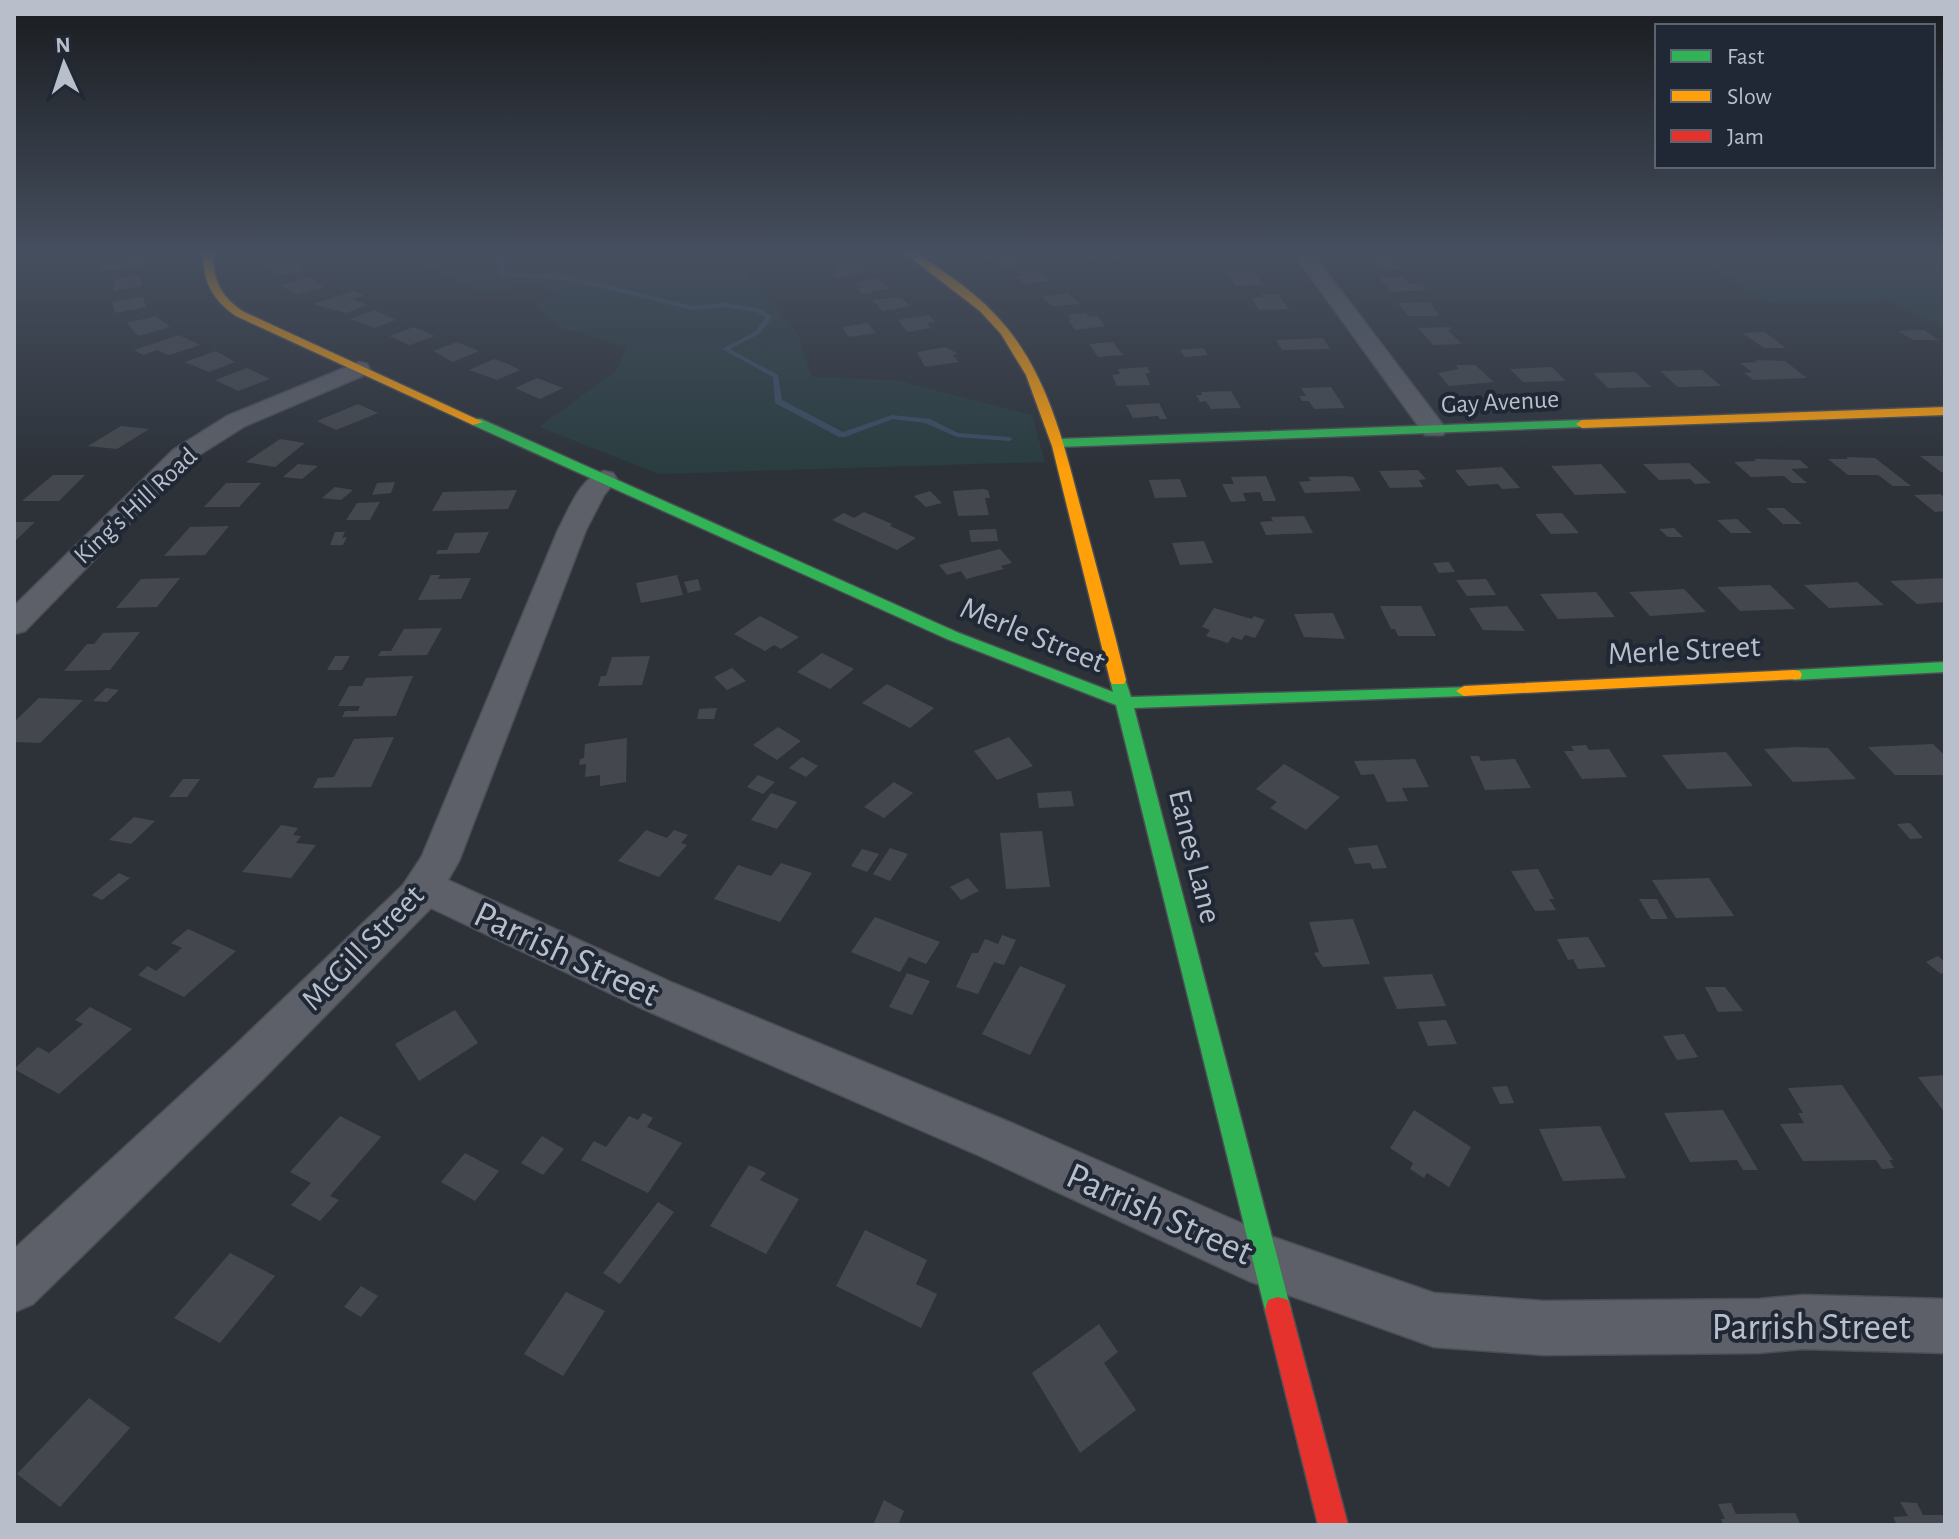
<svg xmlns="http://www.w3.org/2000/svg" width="1959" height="1539" viewBox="0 0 1959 1539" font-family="'Alegreya Sans',sans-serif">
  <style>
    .green { fill: #2a3d40 }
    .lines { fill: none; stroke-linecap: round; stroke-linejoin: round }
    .stream { fill: #3d4b63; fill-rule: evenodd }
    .building { fill: #44484e }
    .street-casing { stroke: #4b4e54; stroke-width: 3 }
    .fast-casing { stroke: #4b4e54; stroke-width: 3 }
    .slow-casing { stroke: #4b4e54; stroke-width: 3 }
    .jam-casing { stroke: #4b4e54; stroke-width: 3 }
    .street { fill: #5d6068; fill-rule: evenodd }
    .fast { fill: #30b455; fill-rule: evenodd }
    .slow { fill: #ff9f0a; fill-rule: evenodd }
    .jam { fill: #e5322d; fill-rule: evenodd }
    .labels { text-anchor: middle; stroke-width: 8; stroke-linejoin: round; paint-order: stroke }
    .far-street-label { font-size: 26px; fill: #b8beca; stroke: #202835 }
    .street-label { font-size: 32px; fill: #b8beca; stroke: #202835 }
    .near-street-label { font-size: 38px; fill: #b8beca; stroke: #202835 }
  </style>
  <rect width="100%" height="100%" fill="#2d3239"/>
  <!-- green -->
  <path class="green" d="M402,254H713L739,266L797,333L812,377L896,380L1032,415L1045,462L659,474L539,427L616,371L627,347L559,327L536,305L559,292L534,285L479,292Z
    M1699,254H1945V328L1891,300L1839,303L1769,302L1748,292Z"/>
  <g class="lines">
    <!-- stream -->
    <path class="stream" d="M486,254H494L502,258L505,272L568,276L693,306L724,303L760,309L772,316V318L759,334L730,349L778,375L782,400L843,432L892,415L930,419L958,433L1009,437L1013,439L1009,441L957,437L925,423L893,419L845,437H839L775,403L773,377L722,349L755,332L766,317L756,312L724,307L693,310L568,280L502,276L499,274L497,260Z"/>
  </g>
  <!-- building -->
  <path class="building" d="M150,254L145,266L99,271L102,266L118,264L122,258Z
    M1007,254L1023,264L1000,266L986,257Z
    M1102,254H1116L1124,259L1100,264L1089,256Z
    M1213,254H1247L1253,262L1220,263Z
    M1362,254H1385L1400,269H1379Z
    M297,259L304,270L275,276L268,264Z
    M855,262L868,270L836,278L830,274L841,271L834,267Z
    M1031,270L1040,272L1051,280L1026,285L1016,277L1023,275L1018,272Z
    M1254,270L1264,285L1236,286L1226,271Z
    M141,275V286L114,291L115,279Z
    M308,277L324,287L296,295L280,285Z
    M1378,277H1404L1410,284H1421L1427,290L1391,292Z
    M877,278L890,288L863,294L857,289L862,288L856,283Z
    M354,291L364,295L352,299L367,305L346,313L313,304Z
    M1068,293L1080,304L1052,306L1042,297Z
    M1261,294H1278L1289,309L1259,310L1251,298L1263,297Z
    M143,296L146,307L115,313L112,302Z
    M901,297L910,306L883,311L872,300Z
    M1430,302L1439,316H1409L1397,303Z
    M374,310L396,320L374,328L350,319Z
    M1086,313L1089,317L1097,316L1105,326L1075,330L1068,320H1072L1068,315Z
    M929,315L935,322L927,323L931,328L907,332L898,320Z
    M156,316L170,327L138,336L127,323Z
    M868,323L876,333L849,337L842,327Z
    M414,327L435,336L410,345L389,336Z
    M1450,327L1452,330H1448L1462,344L1433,345L1418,328Z
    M1924,330L1939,340H1913L1898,331Z
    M1765,332L1786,348H1764L1742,333Z
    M179,335L200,345L169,355L157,350L143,355L134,350Z
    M1323,338L1330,349L1282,350L1276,340Z
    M457,342L479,351L453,362L433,351Z
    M1113,342L1123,355L1098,357L1089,344Z
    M946,347L958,354L953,355L959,362L925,367L917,352Z
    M1203,348L1208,355L1185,357L1180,350Z
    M216,351L235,362L209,372L185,362Z
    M494,359L508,364L520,370L497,380L469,370Z
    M1755,360L1785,361L1807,378L1753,380L1744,373L1752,372L1740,363L1758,362Z
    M1456,365H1475L1494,382L1449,386L1438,373L1459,369Z
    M1147,367L1150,373H1145L1150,385L1117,386L1112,375L1120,374L1118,369Z
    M1552,367L1566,381L1523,382L1510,369Z
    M247,368L270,379L238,391L215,380Z
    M1702,370L1721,386L1678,387L1660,371Z
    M1635,372L1651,387L1608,388L1593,373Z
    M537,378L563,388L540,399L515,388Z
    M1331,387L1345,408L1314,409L1309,401H1302L1299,396H1306L1301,388Z
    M1231,391L1241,408L1211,409L1206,401L1200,402L1196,395H1202L1201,392Z
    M1159,403L1167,419H1160L1158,416L1133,418L1126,405Z
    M358,404L378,413L336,430L317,421Z
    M121,426L149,429L117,449L88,446Z
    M280,439L305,443L275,467L246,462Z
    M1920,456H1945V472H1941Z
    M1846,457L1875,458L1911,486H1893L1878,475H1848L1828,459H1848Z
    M1754,459L1800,460L1809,468L1791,469L1807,483H1792L1784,476L1751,477L1734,462L1756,461Z
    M1689,463L1711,483L1695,484L1690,479L1659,480L1643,464Z
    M298,464L318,466L302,479L283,477Z
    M1601,464L1627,493L1575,495L1551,466Z
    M1502,467L1520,488L1502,489L1498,484L1468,486L1455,470Z
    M1418,470L1426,479L1419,480L1423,487L1390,488L1379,471Z
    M53,475H85L59,501H22Z
    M1266,476L1276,501H1263L1260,492L1243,493L1246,501L1231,502L1222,484H1234L1231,477Z
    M1344,476L1353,477L1361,491L1305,493L1299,482L1311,481L1308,477Z
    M1180,479L1187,497L1155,498L1149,480Z
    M395,482L391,493L372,495L377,483Z
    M226,483H261L239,507H204Z
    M335,487L353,490L341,500L322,498Z
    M983,489L988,490L990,498H985L989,515L958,516L953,491Z
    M517,490L508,509L432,511L443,492Z
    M930,491L942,503L926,507L914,496Z
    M1940,494L1945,498V511L1935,512L1914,495Z
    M380,502L370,520H346L357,503Z
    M1766,508H1784L1802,524H1783Z
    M864,512L892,524L890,526L916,538L897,550L832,520L844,513L854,518Z
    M1562,513L1579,533L1551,534L1535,514Z
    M1304,516L1313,533L1266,535L1260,522L1273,521L1271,517Z
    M1737,519L1752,533H1731L1717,520Z
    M14,522H35L14,542Z
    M229,526L205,555L164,556L190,527Z
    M1674,528L1683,537H1668L1659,529Z
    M996,529L998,541L971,542L969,530Z
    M335,532H345L342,538L347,537L343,545H330Z
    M489,532L479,553L436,554L438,550H447L455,533Z
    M1204,541L1213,563L1180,565L1172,543Z
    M1000,549L1012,563L1001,566L1004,569L966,579L961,571L947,575L939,565Z
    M1449,562L1455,572L1439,573L1433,563Z
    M431,575H440L438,579L471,578L461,599L418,600Z
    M677,575L683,595L641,603L636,583Z
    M180,578L157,607L116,608L141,579Z
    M1945,578V602L1917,604L1890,581Z
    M698,579L701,590L688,593L684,582Z
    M1486,579L1496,595L1467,596L1456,580Z
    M1857,582L1884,605L1829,608L1804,585Z
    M1770,585L1795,609L1740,611L1717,587Z
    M1684,589L1706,612L1650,616L1629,592Z
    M1596,592L1615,617L1558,619L1540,594Z
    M1380,606H1421L1436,636H1398L1395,629H1391Z
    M1507,606L1525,631L1483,630L1469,608Z
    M1214,608L1252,619L1254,616L1265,620L1255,638L1245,635L1242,640L1232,637L1228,643L1206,636L1210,630L1202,627Z
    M1333,613L1345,639L1304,637L1294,614Z
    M760,616L799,637L781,649L774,645L765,651L734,634Z
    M442,628L427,655L378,656L381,651H391L404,629Z
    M140,632L110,670L64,671L87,644H94L103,633Z
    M822,653L854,669L830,689L797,672Z
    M335,656H350L342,670H327Z
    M650,656L642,685L598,686L601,676H606L612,657Z
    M732,668L746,681L727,690L714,677Z
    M413,676L396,716L342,717L345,711H358L360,706H338L349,686H362L366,678Z
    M887,684L934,708L910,728L862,703Z
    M106,688L119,690L107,702L93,701Z
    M39,698L83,700L40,743L14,742V722Z
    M717,708L714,719H697L699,709Z
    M778,727L801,741L777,760L753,745Z
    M394,737L371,787L313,788L318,778L334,777L354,739Z
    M1009,737L1033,766L997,780L974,751Z
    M627,738L626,782L600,786V775L585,777L586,764L579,765L580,759L584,758L585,744Z
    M1933,744L1945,756V775H1895L1868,747Z
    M1586,745L1589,750L1609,749L1627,777L1582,779L1564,751H1574L1571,746Z
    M1796,747L1828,748L1856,779L1793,782L1764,749Z
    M1726,752L1753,786L1687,789L1662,755Z
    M1470,756H1479L1481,761L1515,759L1531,788L1485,790Z
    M802,757L818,766L806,777L789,768Z
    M1415,759L1429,787L1402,788L1408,801L1387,802L1374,774L1361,775L1354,761Z
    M1284,764L1340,797L1306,830L1270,808L1277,802L1256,789Z
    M758,775L775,782L763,794L747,787Z
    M183,779H200L187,797H169Z
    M894,782L913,793L884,818L864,807Z
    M1071,791L1074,806L1039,808L1037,793Z
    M771,793L797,802L777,829L751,820Z
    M134,817L155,821L131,844L109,840Z
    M1910,823L1923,838L1910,839L1897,824Z
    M281,825L298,828L293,835L301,836L296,843L316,845L291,878L242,872Z
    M646,830L667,838L674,830L688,835L681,843L687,845L659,877L618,861Z
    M1042,831L1050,887L1006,889L1000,833Z
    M1377,845L1387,868L1373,869L1370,863L1355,864L1348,848Z
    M890,848L908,854L890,881L873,874Z
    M862,849L879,854L867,872L851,866Z
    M781,863L812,873L780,922L714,899L738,865L771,876Z
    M1538,869L1554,899H1549L1556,910L1535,911L1511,871Z
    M119,873L130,878L102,900L92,895Z
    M968,878L979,891L961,900L950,887Z
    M1709,878L1734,916L1676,918L1652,880Z
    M1639,899H1657L1668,919H1651Z
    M875,917L940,942L926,964L909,957L900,972L851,952Z
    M1353,919L1370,964L1323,967L1314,953L1319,952L1309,922Z
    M188,929L236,951L184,997L138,975L148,966L156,971L182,948L171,943Z
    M1002,935L1016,940L1004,965L994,962L978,994L956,987L972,953H978L985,939L998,944Z
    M1588,937L1606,967L1578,969L1573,959L1568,960L1557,939Z
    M1938,956L1945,962V972L1941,974L1926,962Z
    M1020,966L1066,985L1030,1055L982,1034Z
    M907,973L930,981L912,1015L889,1007Z
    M1432,974L1446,1006L1397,1009L1383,977Z
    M1705,987H1725L1743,1011L1718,1012Z
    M90,1007L132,1029L59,1094L14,1069L38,1047L49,1053L83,1024L75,1020Z
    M455,1010L478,1043L419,1081L395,1044Z
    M1446,1020L1457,1044L1428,1046L1418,1022Z
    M1684,1034L1698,1057L1677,1060L1663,1036Z
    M1945,1075V1113L1918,1077Z
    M1842,1085L1893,1160H1889L1894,1168L1882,1169L1876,1160L1803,1161L1780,1124L1804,1123L1798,1113H1803L1788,1088Z
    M1507,1086L1514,1103L1500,1104L1492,1087Z
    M1414,1110L1471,1147L1449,1187L1427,1173L1424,1178L1410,1169L1413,1163L1390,1148Z
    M1723,1110L1758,1170H1743L1737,1160L1690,1162L1664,1113Z
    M643,1113L653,1118L647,1127L682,1143L648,1193L581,1160L594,1141L606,1147L629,1116L638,1120Z
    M340,1116L381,1137L330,1196L339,1200L320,1221L291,1205L311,1183L290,1172Z
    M1600,1126L1626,1178L1563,1181L1539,1129Z
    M542,1136L564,1149L543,1175L521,1163Z
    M465,1153L499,1171L475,1201L441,1182Z
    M749,1165L766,1173L760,1180L799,1199L766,1254L710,1226Z
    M658,1202L674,1212L620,1284L603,1273Z
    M865,1230L927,1260L916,1284L937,1294L921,1328L836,1286Z
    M230,1253L275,1276L220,1343L174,1318Z
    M361,1286L378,1296L361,1317L344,1307Z
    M566,1292L605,1311L563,1376L524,1354Z
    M1099,1324L1118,1352L1104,1363L1136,1410L1080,1453L1032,1373Z
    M89,1398L130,1428L60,1507L17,1474Z
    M884,1500L904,1511L898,1525H873Z
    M1900,1502L1917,1503L1923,1515H1945V1525H1897L1893,1517L1908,1516Z
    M1731,1503L1736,1514L1795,1513L1801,1525H1723L1721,1519H1725L1718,1504Z"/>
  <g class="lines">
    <defs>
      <path id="street" d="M1294,254H1313L1443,425L1446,430L1443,435H1425Z
        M359,362L367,364L370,369L367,374L245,426L191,460L25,631L14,634V606L173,450L227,416Z
        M604,471L613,473L617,479L604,495L586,530L459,861L448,880L673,983L1014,1124L1273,1237L1434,1293L1543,1301L1759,1299L1803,1295L1945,1299V1353L1803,1349L1759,1353L1543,1355L1434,1347L1249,1281L980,1156L643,1009L431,908L263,1079L33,1304L14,1312V1249L231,1049L403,885L422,856L558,530C569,510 580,477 604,471Z"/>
      <path id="fast" d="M473,419H481L959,633L1113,692L1110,680L1112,676H1124L1131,697L1470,687L1472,691L1464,696L1134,708L1291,1310L1288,1320L1278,1323L1268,1320L1265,1310L1116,705L947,639L473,425Z
        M1582,420L1586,421V427L1058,447L1052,443L1058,439Z
        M1945,662V672L1794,680L1786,675L1794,670Z"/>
      <path id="slow" d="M203,254H213C213,281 221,297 244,312L483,422L473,425L236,316C213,300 203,282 203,254Z
        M906,254H917C950,275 982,297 1007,328C1051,382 1066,453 1084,520C1098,573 1113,626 1126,680L1124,684H1112L1110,680L1052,446L1026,375L1001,334L980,311Z
        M1945,407V415L1582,428L1576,424L1582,420Z
        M1794,670L1800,671L1802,675L1800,679L1464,696L1456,691L1464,686Z"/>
      <path id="jam" d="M1278,1297L1288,1300L1291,1310L1348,1525H1318L1265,1310L1268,1300Z"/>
    </defs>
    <!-- street casing -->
    <use href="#street" class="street-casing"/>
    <!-- fast casing -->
    <use href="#fast" class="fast-casing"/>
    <!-- slow casing -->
    <use href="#slow" class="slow-casing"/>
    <!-- jam casing -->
    <use href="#jam" class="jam-casing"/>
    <!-- street -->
    <use href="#street" class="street"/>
    <!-- fast -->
    <use href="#fast" class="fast"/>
    <!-- slow -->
    <use href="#slow" class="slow"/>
    <!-- jam -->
    <use href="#jam" class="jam"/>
  </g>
  <!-- sky -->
  <linearGradient id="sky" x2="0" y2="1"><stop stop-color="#191c1f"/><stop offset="0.54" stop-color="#464f5f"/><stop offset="1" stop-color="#464f5f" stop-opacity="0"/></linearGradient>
  <rect width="1959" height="469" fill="url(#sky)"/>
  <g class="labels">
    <!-- far-street labels -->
    <g class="far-street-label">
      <text transform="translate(1500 401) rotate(-3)" y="9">Gay Avenue</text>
      <text transform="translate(135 505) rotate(-43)" y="9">King's Hill Road</text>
    </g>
    <!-- street labels -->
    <g class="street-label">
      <text transform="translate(1033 634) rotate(22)" y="11">Merle Street</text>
      <text transform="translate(1684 649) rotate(-3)" y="11">Merle Street</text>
      <text transform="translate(1196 856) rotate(76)" y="11">Eanes Lane</text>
      <text transform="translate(362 947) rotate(-46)" y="11">McGill Street</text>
    </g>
    <!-- near-street labels -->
    <g class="near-street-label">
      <text transform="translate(567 953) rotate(25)" y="13">Parrish Street</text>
      <text transform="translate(1160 1213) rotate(24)" y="13">Parrish Street</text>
      <text x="1811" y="1339">Parrish Street</text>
    </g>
  </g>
  <!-- border -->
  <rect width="1959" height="1539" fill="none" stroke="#b8beca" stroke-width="32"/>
  <!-- legend -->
  <rect x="1655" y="24" width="280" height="144" fill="#202835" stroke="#5d6471" stroke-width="2"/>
  <rect x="1671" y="50" width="40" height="12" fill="#30b455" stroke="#5d6471" stroke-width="2"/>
  <text x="1727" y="64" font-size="24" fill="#b8beca">Fast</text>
  <rect x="1671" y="90" width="40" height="12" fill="#ff9f0a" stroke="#5d6471" stroke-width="2"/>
  <text x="1727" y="104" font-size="24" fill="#b8beca">Slow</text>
  <rect x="1671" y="130" width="40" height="12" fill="#e5322d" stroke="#5d6471" stroke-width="2"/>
  <text x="1727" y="144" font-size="24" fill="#b8beca">Jam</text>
  <!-- north arrow -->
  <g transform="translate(64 64) rotate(357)" stroke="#202835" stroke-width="6" paint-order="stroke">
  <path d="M0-6L14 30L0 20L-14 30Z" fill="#b8beca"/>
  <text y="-12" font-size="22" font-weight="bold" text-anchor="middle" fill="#b8beca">N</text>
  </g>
</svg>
